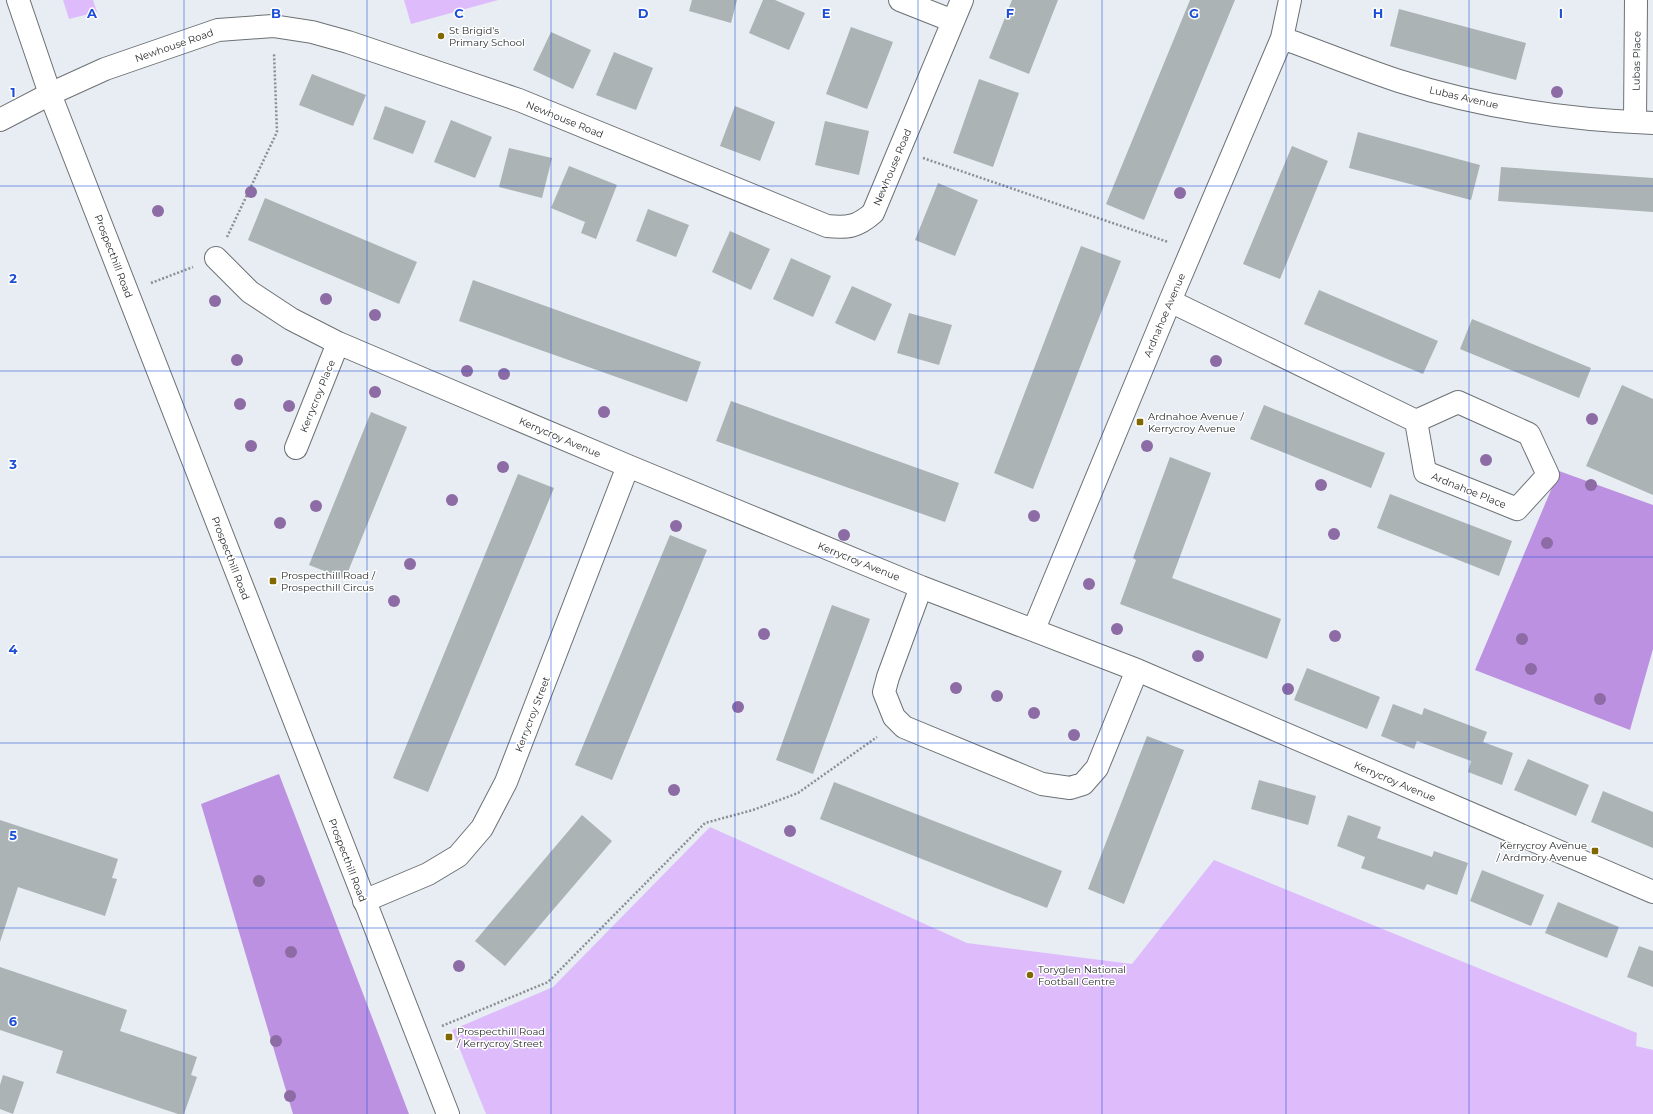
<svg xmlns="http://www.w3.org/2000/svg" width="1653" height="1114" viewBox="0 0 1653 1114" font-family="Montserrat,sans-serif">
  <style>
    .green { fill: #debcfc }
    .forest { fill: #bd91e1 }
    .building { fill: #abb3b5 }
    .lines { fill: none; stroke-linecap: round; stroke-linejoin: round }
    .minor-casing { stroke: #6c7175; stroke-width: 24 }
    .secondary-casing { stroke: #6c7175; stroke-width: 24 }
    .path { stroke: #8a8f92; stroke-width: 2.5; stroke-dasharray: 2 2; stroke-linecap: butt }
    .minor { stroke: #fff; stroke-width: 22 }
    .secondary { stroke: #fff; stroke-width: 22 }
    .tree { fill: #8d6ba4 }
    .grid { fill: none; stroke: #1d4ed8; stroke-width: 1; stroke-opacity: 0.55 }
    .poi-dot { fill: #816700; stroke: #fff; stroke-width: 1.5 }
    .labels { text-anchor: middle; stroke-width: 3; stroke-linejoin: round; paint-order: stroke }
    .poi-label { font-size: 10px; fill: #2b2d2e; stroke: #fff; text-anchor: start }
    .street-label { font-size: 10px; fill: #2b2d2e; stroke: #fff }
    .grid-label { font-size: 13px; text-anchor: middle; font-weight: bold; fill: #1d4ed8; stroke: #fff; stroke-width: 3; stroke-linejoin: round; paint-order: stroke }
  </style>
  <rect width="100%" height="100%" fill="#e7edf2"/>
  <!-- green -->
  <path class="green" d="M63,0H93L97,12L69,19Z
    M404,0H498L411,24Z
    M710,827L967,943L1132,964L1214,860L1637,1033L1636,1046L1653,1050V1114H486L452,1030L553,987Z"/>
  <!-- forest -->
  <path class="forest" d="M1559,471L1653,505V649L1630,730L1475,670Z
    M279,774L409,1114H293L201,804Z"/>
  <!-- building -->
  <path class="building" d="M692,0H737L731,23L689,11Z
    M763,0H775L805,13L789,50L749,33Z
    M1012,0H1058L1029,74L989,58Z
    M1190,0H1235L1144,220L1106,204Z
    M1399,9L1526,43L1516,80L1390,46Z
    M851,27L893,42L867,109L826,94Z
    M551,32L591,50L573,89L533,70Z
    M614,52L653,68L636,110L596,95Z
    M312,74L366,95L353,126L299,105Z
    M979,79L1019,93L993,167L953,153Z
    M385,106L426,121L413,154L373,139Z
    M735,106L775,122L760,161L720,146Z
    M451,120L492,137L475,178L434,162Z
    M825,121L869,131L859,175L815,165Z
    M1358,132L1480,165L1471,200L1349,168Z
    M1292,146L1328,161L1280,279L1243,264Z
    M509,148L552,158L542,198L499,187Z
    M569,166L617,185L596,239L581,233L585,222L551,208Z
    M1501,167L1653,178V212L1498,201Z
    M938,183L978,200L955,256L915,240Z
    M265,198L417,262L399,304L248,240Z
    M648,209L689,225L676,257L636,241Z
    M730,231L770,249L751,290L712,272Z
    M1081,246L1121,261L1033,489L994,473Z
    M791,258L831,276L813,317L773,299Z
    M473,280L701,362L687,402L459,321Z
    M852,286L892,304L875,341L835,323Z
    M1319,290L1438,341L1423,374L1304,324Z
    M909,313L952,325L939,365L897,353Z
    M1472,319L1591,368L1579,398L1460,349Z
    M1622,385L1653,399V495L1586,466Z
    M731,401L959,483L945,522L716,441Z
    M1264,405L1385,453L1371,488L1250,439Z
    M371,412L407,427L345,579L309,565Z
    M1170,457L1211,473L1172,578L1281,619L1267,659L1120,604L1136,560L1133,558Z
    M518,474L554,488L428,792L393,778Z
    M1390,494L1512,541L1499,576L1377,528Z
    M670,535L707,550L612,780L575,765Z
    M832,605L870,619L813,774L776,760Z
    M1307,668L1380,697L1367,729L1294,700Z
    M1393,704L1422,715L1424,708L1487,732L1483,742L1513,753L1502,785L1468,772L1471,761L1417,741L1414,749L1381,736Z
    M1147,736L1184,750L1124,904L1088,889Z
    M1528,759L1589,785L1576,816L1514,790Z
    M1259,780L1316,796L1308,825L1251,809Z
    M834,782L1062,871L1047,908L820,819Z
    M1603,791L1653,812V848L1591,822Z
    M582,815L612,841L505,966L475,941Z
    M1348,815L1381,827L1377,838L1432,857L1434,851L1468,863L1457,895L1427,884L1424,890L1361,868L1365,857L1337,846Z
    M0,820L118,859L112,878L117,879L105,916L18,887L0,942Z
    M1482,870L1544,895L1531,926L1470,901Z
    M1558,902L1619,927L1607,958L1545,933Z
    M1639,946L1653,951V987L1627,977Z
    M0,967L127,1010L120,1031L197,1057L191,1075L197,1077L184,1114H178L56,1073L63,1051L0,1030Z
    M3,1075L24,1082L13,1114L0,1109V1085Z"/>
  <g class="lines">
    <defs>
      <path id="minor" d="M900,0L953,21
        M1282,38C1321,52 1360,68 1399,81C1480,107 1568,120 1653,123
        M0,120L50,94L105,69L218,30L273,26L312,32L348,42L519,100L827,226C848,228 857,227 873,213L962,0
        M1635,122L1636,0
        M216,258L250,292L291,319L338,343L628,466L921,587L1137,670L1653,892
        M1170,301L1416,421L1458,402L1529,434L1548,475L1517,509L1425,472L1416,421
        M296,448L338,343
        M921,587L888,677L884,692L894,717L904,727L1042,784L1070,788L1083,784L1097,768L1137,670
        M1034,629L1170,301L1282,38L1290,0
        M364,901L428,874L458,856L482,828L506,782L628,466"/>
      <path id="secondary" d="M18,0L50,94L448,1114"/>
    </defs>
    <!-- minor casing -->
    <use href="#minor" class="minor-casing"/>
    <!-- secondary casing -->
    <use href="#secondary" class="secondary-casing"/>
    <!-- path -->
    <path class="path" d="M923,158L1168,242
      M227,237L277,132L274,53
      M151,283L193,267
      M442,1026L548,982L705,823L753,810L798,793L877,737"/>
    <!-- minor -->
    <use href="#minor" class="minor"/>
    <!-- secondary -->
    <use href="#secondary" class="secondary"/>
  </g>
  <!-- trees -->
  <g class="tree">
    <circle cx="1557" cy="92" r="6"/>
    <circle cx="251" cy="192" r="6"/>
    <circle cx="1180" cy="193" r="6"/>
    <circle cx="158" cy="211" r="6"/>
    <circle cx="326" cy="299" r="6"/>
    <circle cx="215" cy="301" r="6"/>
    <circle cx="375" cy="315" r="6"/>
    <circle cx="237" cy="360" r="6"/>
    <circle cx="1216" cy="361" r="6"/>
    <circle cx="467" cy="371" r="6"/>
    <circle cx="504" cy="374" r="6"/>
    <circle cx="375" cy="392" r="6"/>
    <circle cx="240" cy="404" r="6"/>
    <circle cx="289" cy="406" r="6"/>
    <circle cx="604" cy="412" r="6"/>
    <circle cx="1592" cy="419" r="6"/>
    <circle cx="251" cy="446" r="6"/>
    <circle cx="1147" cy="446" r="6"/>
    <circle cx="1486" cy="460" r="6"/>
    <circle cx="503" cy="467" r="6"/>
    <circle cx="1321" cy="485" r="6"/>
    <circle cx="1591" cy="485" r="6"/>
    <circle cx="452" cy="500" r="6"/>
    <circle cx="316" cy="506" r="6"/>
    <circle cx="1034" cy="516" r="6"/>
    <circle cx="280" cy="523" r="6"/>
    <circle cx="676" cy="526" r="6"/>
    <circle cx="1334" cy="534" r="6"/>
    <circle cx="844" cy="535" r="6"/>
    <circle cx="1547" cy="543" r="6"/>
    <circle cx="410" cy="564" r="6"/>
    <circle cx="1089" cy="584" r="6"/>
    <circle cx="394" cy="601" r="6"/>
    <circle cx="1117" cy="629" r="6"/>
    <circle cx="764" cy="634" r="6"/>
    <circle cx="1335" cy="636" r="6"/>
    <circle cx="1522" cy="639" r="6"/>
    <circle cx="1198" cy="656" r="6"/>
    <circle cx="1531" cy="669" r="6"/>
    <circle cx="956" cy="688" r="6"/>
    <circle cx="1288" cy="689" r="6"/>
    <circle cx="997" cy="696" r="6"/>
    <circle cx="1600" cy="699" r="6"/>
    <circle cx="738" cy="707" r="6"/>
    <circle cx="1034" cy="713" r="6"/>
    <circle cx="1074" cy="735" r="6"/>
    <circle cx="674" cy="790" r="6"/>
    <circle cx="790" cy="831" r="6"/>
    <circle cx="259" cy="881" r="6"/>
    <circle cx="291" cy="952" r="6"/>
    <circle cx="459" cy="966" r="6"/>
    <circle cx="276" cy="1041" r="6"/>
    <circle cx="290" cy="1096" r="6"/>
  </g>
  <!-- grid -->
  <path class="grid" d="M184,0V1114M367,0V1114M551,0V1114M735,0V1114M918,0V1114M1102,0V1114M1286,0V1114M1469,0V1114M0,186H1653M0,371H1653M0,557H1653M0,743H1653M0,928H1653"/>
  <!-- markers -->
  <g class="poi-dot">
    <circle cx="441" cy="36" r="4"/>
    <rect x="1136" y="418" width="8" height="8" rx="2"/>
    <rect x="269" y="577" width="8" height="8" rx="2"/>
    <rect x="1591" y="847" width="8" height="8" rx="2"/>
    <circle cx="1030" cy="975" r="4"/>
    <rect x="445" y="1033" width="8" height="8" rx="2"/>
  </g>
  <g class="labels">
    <!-- poi labels -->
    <g class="poi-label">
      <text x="449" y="34">St Brigid's<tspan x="449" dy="12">Primary School</tspan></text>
      <text x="1148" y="420">Ardnahoe Avenue /<tspan x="1148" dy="12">Kerrycroy Avenue</tspan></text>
      <text x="281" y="579">Prospecthill Road /<tspan x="281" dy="12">Prospecthill Circus</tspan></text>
      <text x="1587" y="849" text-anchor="end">Kerrycroy Avenue<tspan x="1587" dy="12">/ Ardmory Avenue</tspan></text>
      <text x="1038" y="973">Toryglen National<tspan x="1038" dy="12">Football Centre</tspan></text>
      <text x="457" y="1035">Prospecthill Road<tspan x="457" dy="12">/ Kerrycroy Street</tspan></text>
    </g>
    <!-- street labels -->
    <g class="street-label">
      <text transform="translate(174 45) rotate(-19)" y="4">Newhouse Road</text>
      <text transform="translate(1636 61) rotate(-89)" y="4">Lubas Place</text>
      <text transform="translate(1464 97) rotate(13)" y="4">Lubas Avenue</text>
      <text transform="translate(565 119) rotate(22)" y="4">Newhouse Road</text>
      <text transform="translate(892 167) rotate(-67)" y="4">Newhouse Road</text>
      <text transform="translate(114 256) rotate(69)" y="4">Prospecthill Road</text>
      <text transform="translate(1164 315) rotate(-67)" y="4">Ardnahoe Avenue</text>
      <text transform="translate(317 396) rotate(-68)" y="4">Kerrycroy Place</text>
      <text transform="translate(560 437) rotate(23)" y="4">Kerrycroy Avenue</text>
      <text transform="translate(1469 490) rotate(22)" y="4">Ardnahoe Place</text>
      <text transform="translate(231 558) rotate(69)" y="4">Prospecthill Road</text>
      <text transform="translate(859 561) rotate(22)" y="4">Kerrycroy Avenue</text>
      <text transform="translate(532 714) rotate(-69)" y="4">Kerrycroy Street</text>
      <text transform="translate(1395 781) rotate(23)" y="4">Kerrycroy Avenue</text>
      <text transform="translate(348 860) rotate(69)" y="4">Prospecthill Road</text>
    </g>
  </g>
  <g class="grid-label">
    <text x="92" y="18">A</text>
    <text x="276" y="18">B</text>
    <text x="459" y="18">C</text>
    <text x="643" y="18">D</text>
    <text x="826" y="18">E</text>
    <text x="1010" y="18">F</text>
    <text x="1194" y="18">G</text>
    <text x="1378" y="18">H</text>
    <text x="1561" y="18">I</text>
    <text x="13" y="97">1</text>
    <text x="13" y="283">2</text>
    <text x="13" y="469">3</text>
    <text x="13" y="654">4</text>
    <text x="13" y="840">5</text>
    <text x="13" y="1026">6</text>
  </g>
</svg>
